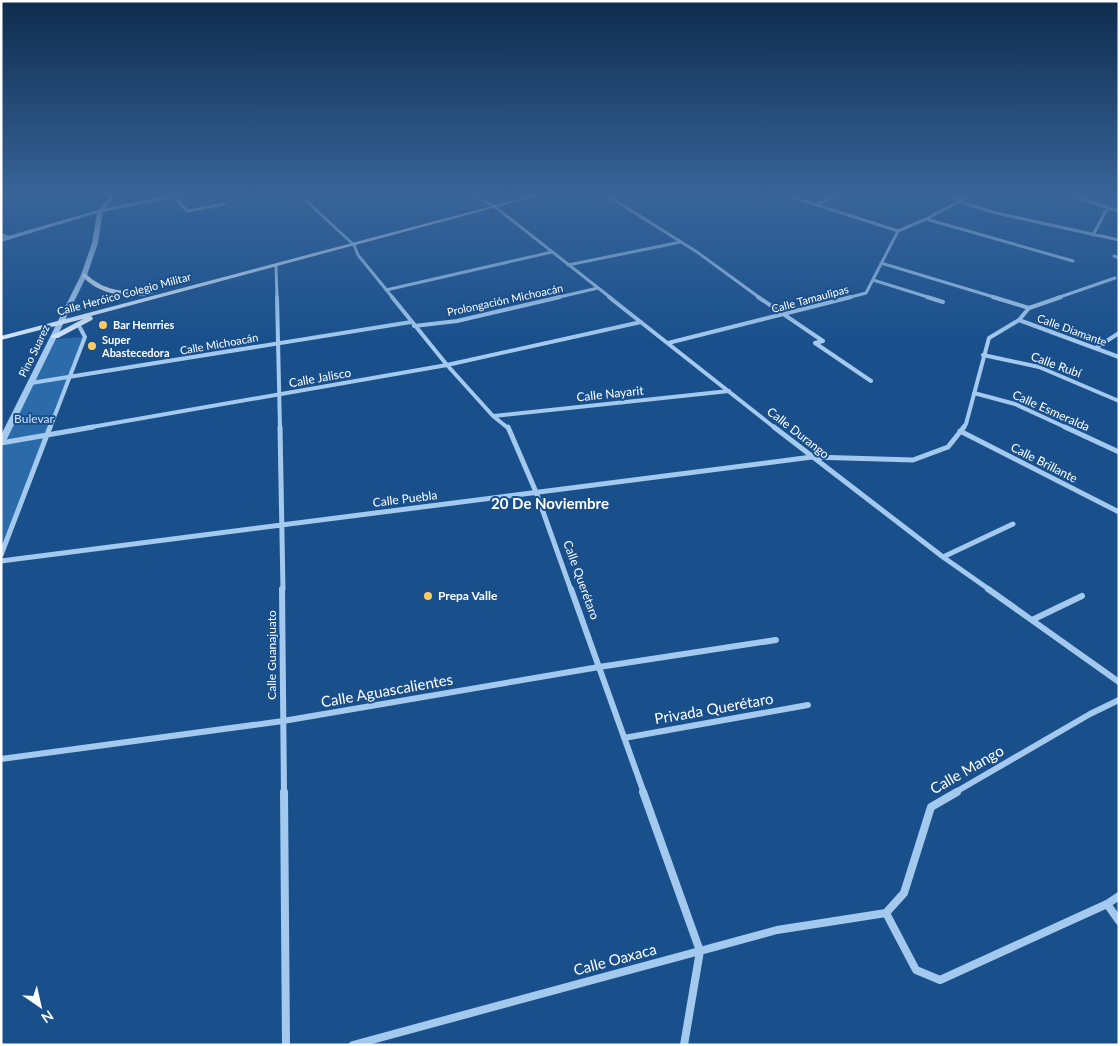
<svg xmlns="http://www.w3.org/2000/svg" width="1120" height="1046" viewBox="0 0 1120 1046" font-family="Lato,sans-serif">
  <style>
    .green { fill: #2b6baa }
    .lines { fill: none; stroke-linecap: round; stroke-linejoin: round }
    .minor-far4 { stroke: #a3c9ee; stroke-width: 3 }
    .minor-far3 { stroke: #a3c9ee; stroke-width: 4 }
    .minor-far2 { stroke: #a3c9ee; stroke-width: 5 }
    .minor-far1 { stroke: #a3c9ee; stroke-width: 6 }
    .minor { stroke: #a3c9ee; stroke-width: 8 }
    .tertiary { fill: #a3c9ee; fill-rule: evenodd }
    .secondary { fill: #d0e4fa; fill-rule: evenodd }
    .poi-dot { fill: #ffca60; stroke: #19508c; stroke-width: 2 }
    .labels { text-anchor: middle; stroke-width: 4; stroke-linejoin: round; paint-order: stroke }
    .far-street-label { font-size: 11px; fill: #fff; stroke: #19508c }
    .far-poi-label { font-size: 11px; font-weight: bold; fill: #fff; stroke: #19508c; text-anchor: start }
    .street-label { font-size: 12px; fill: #fff; stroke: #19508c }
    .park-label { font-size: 12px; fill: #c9e2fa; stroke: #19508c }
    .poi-label { font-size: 12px; font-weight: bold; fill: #fff; stroke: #19508c; text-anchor: start }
    .quarter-label { font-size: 15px; font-weight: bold; fill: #fff; stroke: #19508c }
    .near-street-label { font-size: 15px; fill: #fff; stroke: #19508c }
  </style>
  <rect width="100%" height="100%" fill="#19508c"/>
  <!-- green -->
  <path class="green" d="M85,337L1,555V443L53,339Z"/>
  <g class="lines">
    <!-- minor-far4 -->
    <path class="minor-far4" d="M299,194L354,245L358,255L393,298
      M470,194L494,206L611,298
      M605,194L697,252L760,298
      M783,194L898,231
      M943,194L962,200
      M1066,194L1119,211
      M174,196L187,211L224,204
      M960,202L996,213L1119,240
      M815,205L841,194
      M100,211L184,194
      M926,219L1073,261
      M1,234L10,238
      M1093,235L1108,207
      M1114,256L1119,258
      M881,263L997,298
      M568,265L681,242
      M276,266L277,298
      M873,280L931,298
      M386,290L552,252
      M555,298L598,288
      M847,298L866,293L898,231L926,219L973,194
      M1057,298L1115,278"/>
    <!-- minor-far3 -->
    <path class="minor-far3" d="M277,297L280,428
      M392,297L447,365L493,416L508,428
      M609,297L775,428
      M758,297L823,341L815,343L871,381
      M927,297L943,302
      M993,297L1029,308
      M1019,320L1119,357
      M414,326L457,321L560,297
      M668,343L851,297
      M1096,348L1119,333
      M983,355L1039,367L1119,401
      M31,383L411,322
      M974,393L1015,404L1067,428
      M494,416L729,391
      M50,428L85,337L78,324
      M86,428L447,365L641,322
      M963,428L966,424L989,338L1019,320L1029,308L1061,297"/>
    <!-- minor-far2 -->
    <path class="minor-far2" d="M280,427L283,590
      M508,427L536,492L571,590
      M774,427L943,557L990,590
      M1065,427L1119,452
      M960,431L1119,512
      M1,443L93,427
      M1,555L50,427
      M943,557L1013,524
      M1,561L812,457L913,460L948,447L964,427"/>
    <!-- minor-far1 -->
    <path class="minor-far1" d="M282,589L284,793
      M571,589L644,793
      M988,589L1119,682
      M1032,620L1082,596
      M624,738L808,705
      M1,759L283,721L599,667L776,640
      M954,793L1090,714L1119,700"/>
    <!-- minor -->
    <path class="minor" d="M284,792L286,1045
      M643,792L700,951L684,1045
      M1107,904L1119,921
      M886,913L904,893L931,807L957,792
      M886,913L916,970L940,980L1107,904L1119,896
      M353,1045L777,930L886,913"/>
    <!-- tertiary -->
    <path class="tertiary" d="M112,194H116L103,211L98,243L87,275L5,443L1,445V435L81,275L92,243L97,213L1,242V238L98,210Z"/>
    <!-- secondary -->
    <path class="secondary" d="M537,194H545L91,316L93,318L92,320L58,338H52L51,336L83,319L1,340V336Z
      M82,274H86C105,292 125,292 150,291L153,293C149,296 144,295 138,296C116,296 97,292 82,276Z"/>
  </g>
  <!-- sky -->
  <linearGradient id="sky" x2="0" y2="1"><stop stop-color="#0e2c4d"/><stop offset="0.57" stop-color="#386499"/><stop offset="1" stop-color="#386499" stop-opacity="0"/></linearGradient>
  <rect width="1120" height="340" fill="url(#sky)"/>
  <!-- markers -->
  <g class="poi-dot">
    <circle cx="103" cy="325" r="5"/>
    <circle cx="92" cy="346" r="5"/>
    <circle cx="428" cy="596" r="5"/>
  </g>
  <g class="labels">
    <!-- far-street labels -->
    <g class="far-street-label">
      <text transform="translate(124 294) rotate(-15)" y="4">Calle Heróico Colegio Militar</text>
      <text transform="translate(810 299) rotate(-15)" y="4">Calle Tamaulipas</text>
      <text transform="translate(505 300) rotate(-12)" y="4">Prolongación Michoacán</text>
      <text transform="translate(1072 330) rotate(20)" y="4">Calle Diamante</text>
      <text transform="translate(219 344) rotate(-10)" y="4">Calle Michoacán</text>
      <text transform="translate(34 351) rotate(-64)" y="4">Pino Suarez</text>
    </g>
    <!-- far-poi labels -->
    <g class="far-poi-label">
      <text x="113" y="329">Bar Henrries</text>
      <text x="102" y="344">Super<tspan x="102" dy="13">Abastecedora</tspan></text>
    </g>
    <!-- street labels -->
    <g class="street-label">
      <text transform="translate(1056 365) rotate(20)" y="4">Calle Rubí</text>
      <text transform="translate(320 378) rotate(-10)" y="4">Calle Jalisco</text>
      <text transform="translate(610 394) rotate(-6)" y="4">Calle Nayarit</text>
      <text transform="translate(1051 411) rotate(24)" y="4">Calle Esmeralda</text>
      <text transform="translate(798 433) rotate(38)" y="4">Calle Durango</text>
      <text transform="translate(1044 463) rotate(27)" y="4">Calle Brillante</text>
      <text transform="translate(405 499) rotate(-7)" y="4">Calle Puebla</text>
      <text transform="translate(581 580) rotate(70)" y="4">Calle Querétaro</text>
      <text transform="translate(272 655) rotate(-90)" y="4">Calle Guanajuato</text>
    </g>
    <!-- park labels -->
    <g class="park-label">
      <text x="34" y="423">Bulevar</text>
    </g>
    <!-- poi labels -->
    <g class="poi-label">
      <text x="438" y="600">Prepa Valle</text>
    </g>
    <!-- quarter labels -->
    <g class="quarter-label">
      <text x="550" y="509">20 De Noviembre</text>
    </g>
    <!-- near-street labels -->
    <g class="near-street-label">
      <text transform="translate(387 691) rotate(-10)" y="5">Calle Aguascalientes</text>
      <text transform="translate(714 709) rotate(-10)" y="5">Privada Querétaro</text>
      <text transform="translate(967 770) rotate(-30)" y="5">Calle Mango</text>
      <text transform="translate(615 960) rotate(-15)" y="5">Calle Oaxaca</text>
    </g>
  </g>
  <!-- border -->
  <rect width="1120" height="1046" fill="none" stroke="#ffffff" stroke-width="5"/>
  <!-- north arrow -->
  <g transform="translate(40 1006) rotate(146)" stroke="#19508c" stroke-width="4" paint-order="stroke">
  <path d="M0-4L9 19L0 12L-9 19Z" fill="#ffffff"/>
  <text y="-8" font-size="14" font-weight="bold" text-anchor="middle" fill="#ffffff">N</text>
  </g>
</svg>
